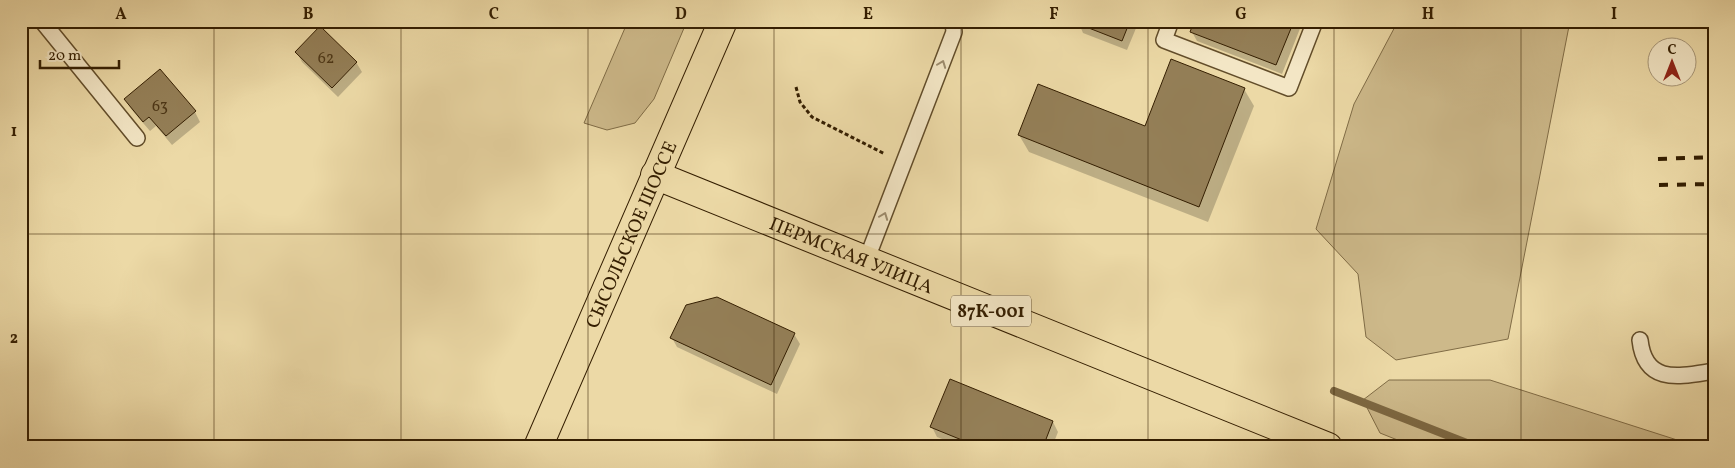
<svg xmlns="http://www.w3.org/2000/svg" width="1735" height="468" viewBox="0 0 1735 468" font-family="Vollkorn,serif">
  <style>
    .green { fill: #cdb98a; stroke: #806c46 }
    .shadow { fill: #0003 }
    .lines { fill: none; stroke-linecap: round; stroke-linejoin: round }
    .stream { stroke: #7d6842; stroke-width: 8 }
    .building { fill: #947f57; stroke: #341e01 }
    .service-casing { stroke: #624d2a; stroke-width: 18 }
    .primary-casing { stroke: #341e01; stroke-width: 30 }
    .path { stroke: #341e01; stroke-width: 3; stroke-dasharray: 4 2.5; stroke-linecap: butt }
    .service { stroke: #f3e6c5; stroke-width: 15 }
    .primary { stroke: #ecd9a6; stroke-width: 28 }
    .rail { stroke: #341e01; stroke-width: 4; stroke-dasharray: 9 9; stroke-linecap: butt }
    .oneway { stroke: #9d8c6d }
    .grid { fill: none; stroke: #341e01; stroke-width: 1; stroke-opacity: 0.55 }
    .labels { text-anchor: middle; stroke-width: 5; stroke-linejoin: round; paint-order: stroke }
    .number-label { font-size: 16px; fill: #4c3616 }
    .shield { fill: #f3e6c5; stroke: #6d5a3c; stroke-width: 1 }
    .shield-label { font-size: 18px; font-weight: bold; fill: #341e01 }
    .street-label { font-size: 19px; fill: #341e01; stroke: #f3e6c5 }
    .neatline { fill: none; stroke: #341e01; stroke-width: 2 }
    .grid-label { font-size: 16px; text-anchor: middle; font-weight: bold; fill: #341e01 }
  </style>
  <rect width="100%" height="100%" fill="#ecd9a6"/>
  <filter id="stains"><feTurbulence type="fractalNoise" baseFrequency=".004" numOctaves="4"/><feColorMatrix values="0 0 0 0 .2 0 0 0 0 .09 0 0 0 0 .02 0 0 0 .5 -.17"/></filter>
  <radialGradient id="worn" r=".72"><stop offset=".6" stop-color="#630" stop-opacity="0"/><stop offset="1" stop-color="#630" stop-opacity=".3"/></radialGradient>
  <!-- green -->
  <path class="green" d="M628,21H687L654,99L635,123L607,130L584,123Z
    M1398,21H1570L1508,339L1396,360L1366,337L1358,274L1316,229L1354,104Z
    M1389,380H1490L1699,447H1415L1380,433L1363,400Z"/>
  <!-- shadow -->
  <path class="shadow" d="M1078,21H1139L1127,50L1083,33Z
    M1196,21H1303L1282,74L1197,41L1192,32Z
    M297,53L356,62L362,72L338,97L302,62Z
    M1172,61L1244,89L1254,106L1208,222L1029,152L1019,135L1145,127Z
    M125,99L195,112L200,122L172,145L156,126L150,131L131,109Z
    M794,334L800,344L777,394L677,347L672,338Z
    M1053,422L1058,432L1052,447H962L937,437L932,427Z"/>
  <g class="lines">
    <!-- stream -->
    <path class="stream" d="M1334,391L1477,447"/>
  </g>
  <!-- building -->
  <path class="building" d="M1077,21H1130L1122,41L1076,23Z
    M1194,21H1294L1276,65L1190,32Z
    M320,26L357,62L332,88L295,52Z
    M1171,59L1245,88L1199,207L1018,135L1038,84L1145,126Z
    M160,69L196,111L166,136L149,117L143,122L124,99Z
    M717,297L795,333L771,385L670,338L686,305Z
    M950,379L1053,421L1043,447H979L930,427Z"/>
  <g class="lines">
    <defs>
      <path id="service" d="M42,21L137,138
        M1171,21L1164,40L1289,88L1315,21
        M866,261L954,32L953,21
        M1640,340C1645,386 1681,376 1714,371"/>
      <g id="primary">
        <path id="s1" d="M655,175L1328,447"/>
        <path id="s2" d="M538,447L723,21"/>
      </g>
    </defs>
    <!-- service casing -->
    <use href="#service" class="service-casing"/>
    <!-- primary casing -->
    <use href="#primary" class="primary-casing"/>
    <!-- path -->
    <path class="path" d="M796,87L800,102L812,117L885,154"/>
    <!-- service -->
    <use href="#service" class="service"/>
    <!-- primary -->
    <use href="#primary" class="primary"/>
    <!-- rail -->
    <path class="rail" d="M1658,159L1714,157
      M1659,185L1714,184"/>
  </g>
  <!-- one-way arrows -->
  <defs><path id="oneway-chevron" d="M-2-3.5L2.5 0L-2 3.5" fill="none" stroke-width="1.6" stroke-linecap="round" stroke-linejoin="round" transform="scale(1.25)"/></defs>
  <g class="oneway">
    <use href="#oneway-chevron" transform="translate(942 64) rotate(-69)"/>
    <use href="#oneway-chevron" transform="translate(884 216) rotate(-69)"/>
  </g>
  <!-- grid -->
  <path class="grid" d="M214,21V447M401,21V447M588,21V447M774,21V447M961,21V447M1148,21V447M1334,21V447M1521,21V447M21,234H1714"/>
  <g class="labels">
    <!-- number labels -->
    <g class="number-label">
      <text x="326" y="63">62</text>
      <text x="160" y="111">63</text>
    </g>
    <!-- shield labels -->
    <rect class="shield" x="951" y="295.5" width="80" height="31" rx="4"/>
    <g class="shield-label">
      <text x="991" y="317">87К-001</text>
    </g>
    <!-- street labels -->
    <g class="street-label">
      <text dy="7" stroke="none"><textPath href="#s2" startOffset="232">СЫСОЛЬСКОЕ ШОССЕ</textPath></text>
      <text dy="7" stroke="none"><textPath href="#s1" startOffset="212">ПЕРМСКАЯ УЛИЦА</textPath></text>
    </g>
  </g>
  <!-- margin -->
  <rect width="1735" height="468" fill="none" stroke="#ecd9a6" stroke-width="55"/>
  <!-- north arrow -->
  <g transform="translate(1672 62)"><circle r="24" fill="#f3e6c5" stroke="#a79677"/>
  <path d="M0-4L9 19L0 12L-9 19Z" fill="#8f2418"/>
  <text y="-8" font-size="14" font-weight="bold" text-anchor="middle" fill="#341e01">С</text>
  </g>
  <!-- scale -->
  <path d="M40 60v8h79v-8" fill="none" stroke="#341e01" stroke-width="2.5"/>
  <text x="48" y="60" font-size="15" fill="#341e01" stroke="#f3e6c5" stroke-width="4" paint-order="stroke">20 m</text>
  <rect x="28" y="28" width="1680" height="412" class="neatline"/>
  <g class="grid-label">
    <text x="121" y="19">A</text>
    <text x="308" y="19">B</text>
    <text x="494" y="19">C</text>
    <text x="681" y="19">D</text>
    <text x="868" y="19">E</text>
    <text x="1054" y="19">F</text>
    <text x="1241" y="19">G</text>
    <text x="1428" y="19">H</text>
    <text x="1614" y="19">I</text>
    <text x="14" y="136">1</text>
    <text x="14" y="343">2</text>
  </g>
  <rect width="100%" height="100%" filter="url(#stains)"/>
  <rect width="100%" height="100%" fill="url(#worn)"/>
</svg>
